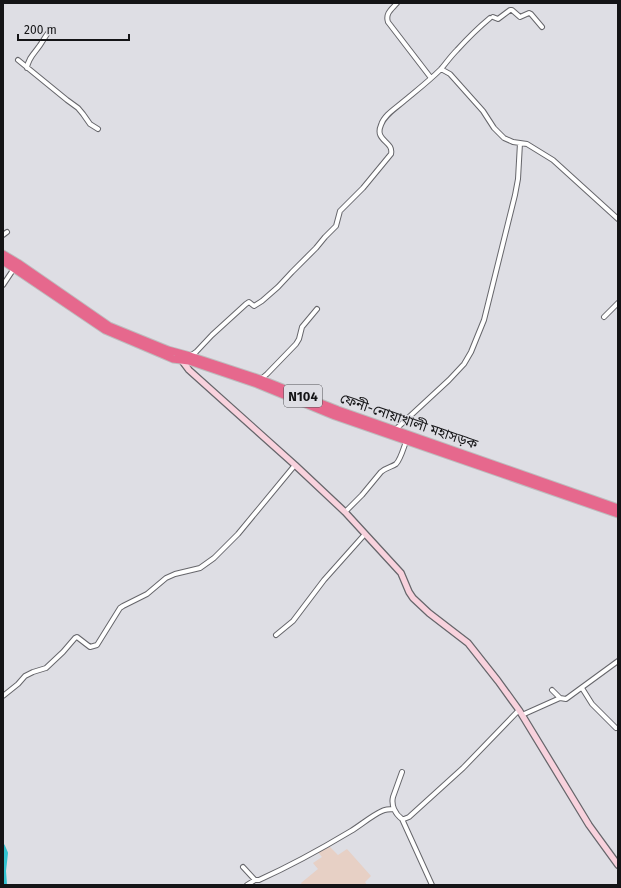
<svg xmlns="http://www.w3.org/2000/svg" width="621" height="888" viewBox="0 0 621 888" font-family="'Fira Sans','Noto Sans Bengali',sans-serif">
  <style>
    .industrial { fill: #e7d0c5 }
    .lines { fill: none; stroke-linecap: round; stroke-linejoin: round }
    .canal { stroke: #33c3d1; stroke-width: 4 }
    .street-casing { stroke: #66666b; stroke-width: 6 }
    .secondary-casing { stroke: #66666b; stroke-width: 8 }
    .highway-casing { stroke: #bdbdbe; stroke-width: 9 }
    .street { stroke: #fff; stroke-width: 4 }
    .secondary { stroke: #f8d2dd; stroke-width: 5.5 }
    .highway { stroke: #e6688d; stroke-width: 7 }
    .labels { text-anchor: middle; stroke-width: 3; stroke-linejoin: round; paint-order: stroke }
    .shield { fill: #dedee4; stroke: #515154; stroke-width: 1 }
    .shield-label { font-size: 13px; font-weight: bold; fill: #141416 }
    .street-label { font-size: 14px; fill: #141416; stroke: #dedee4 }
  </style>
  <rect width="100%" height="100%" fill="#dedee4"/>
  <!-- industrial -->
  <path class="industrial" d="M329,846L338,855L347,849L371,876L365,882L367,885H302L301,883L318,869L313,863L322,857L318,852Z"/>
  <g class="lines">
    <!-- canal -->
    <path class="canal" d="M3,846L6,853L4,871L5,885"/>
    <defs>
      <path id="street" d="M397,3C392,9 385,13 388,22L431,78
        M493,17L498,19L510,10H512L520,17L529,13L531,14L542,27
        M18,60L67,100L78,108L83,114L90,124L98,129
        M27,68C28,57 37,51 42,42C45,37 47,34 51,29
        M441,69L450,74L483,111L494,128L504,138L513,142L527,144L553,160L618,219
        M3,235L7,232
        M3,285L15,267
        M604,317L618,303
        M190,356L196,352L212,335L246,304L249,302L254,306L262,301L278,287L292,272L316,248L325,237L336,226L340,211L363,188L391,154C394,141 374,141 381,125C384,115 396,108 404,101C416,91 429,81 441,69C446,63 451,56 457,50C467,39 478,28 490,18
        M261,379L267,374L296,344L299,339L302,327L317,309
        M395,430L449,380L464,364L471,352L484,320L515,195L518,179L520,143
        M345,512L362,495L381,472C387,467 392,467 396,464C401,459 404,446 407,439
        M276,635L293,621L324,580L365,534
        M582,688L592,704L616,728
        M552,690L560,698L566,699L618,661
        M3,696L18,684L25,676L33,672L46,668L63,652L75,638L77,637L90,647L97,645L120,608L123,606L147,594L166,578L175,574L200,568L214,558L238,534L295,465
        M522,715L560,698
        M402,772L393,797C391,805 395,814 402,819L432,885
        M402,819H404L409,817L463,768L519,710
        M243,867L255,880H259C290,866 321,849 351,831C361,825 371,816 382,811C386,809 389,809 394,809
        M247,885L255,880"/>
      <path id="secondary" d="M180,358L189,370L295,465L345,512L401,573L409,592L413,598L429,613L468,643L498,681L519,710L589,825L618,865"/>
      <path id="highway" d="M3,254L18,263L109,326L168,350L190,356L260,379L338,410L618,508
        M3,261L105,330L164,355L173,359L189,361L257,384L335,416L618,514"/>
    </defs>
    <!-- street casing -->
    <use href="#street" class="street-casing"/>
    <!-- secondary casing -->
    <use href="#secondary" class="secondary-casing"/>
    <!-- highway casing -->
    <use href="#highway" class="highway-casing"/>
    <!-- street -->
    <use href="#street" class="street"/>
    <!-- secondary -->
    <use href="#secondary" class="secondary"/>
    <!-- highway -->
    <use href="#highway" class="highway"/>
  </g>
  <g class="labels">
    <!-- shield labels -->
    <rect class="shield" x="284" y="385" width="38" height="22" rx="3"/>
    <g class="shield-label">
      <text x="303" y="401">N104</text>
    </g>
    <!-- street labels -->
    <g class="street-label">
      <text transform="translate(409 421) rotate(19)" y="5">ফেনী-নোয়াখালী মহাসড়ক</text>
    </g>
  </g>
  <!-- border -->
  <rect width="621" height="888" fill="none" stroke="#141416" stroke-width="8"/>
  <!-- scale -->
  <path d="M18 34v6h111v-6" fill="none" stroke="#141416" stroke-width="2"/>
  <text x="24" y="34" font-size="12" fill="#141416" stroke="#dedee4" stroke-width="3" paint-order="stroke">200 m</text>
</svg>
